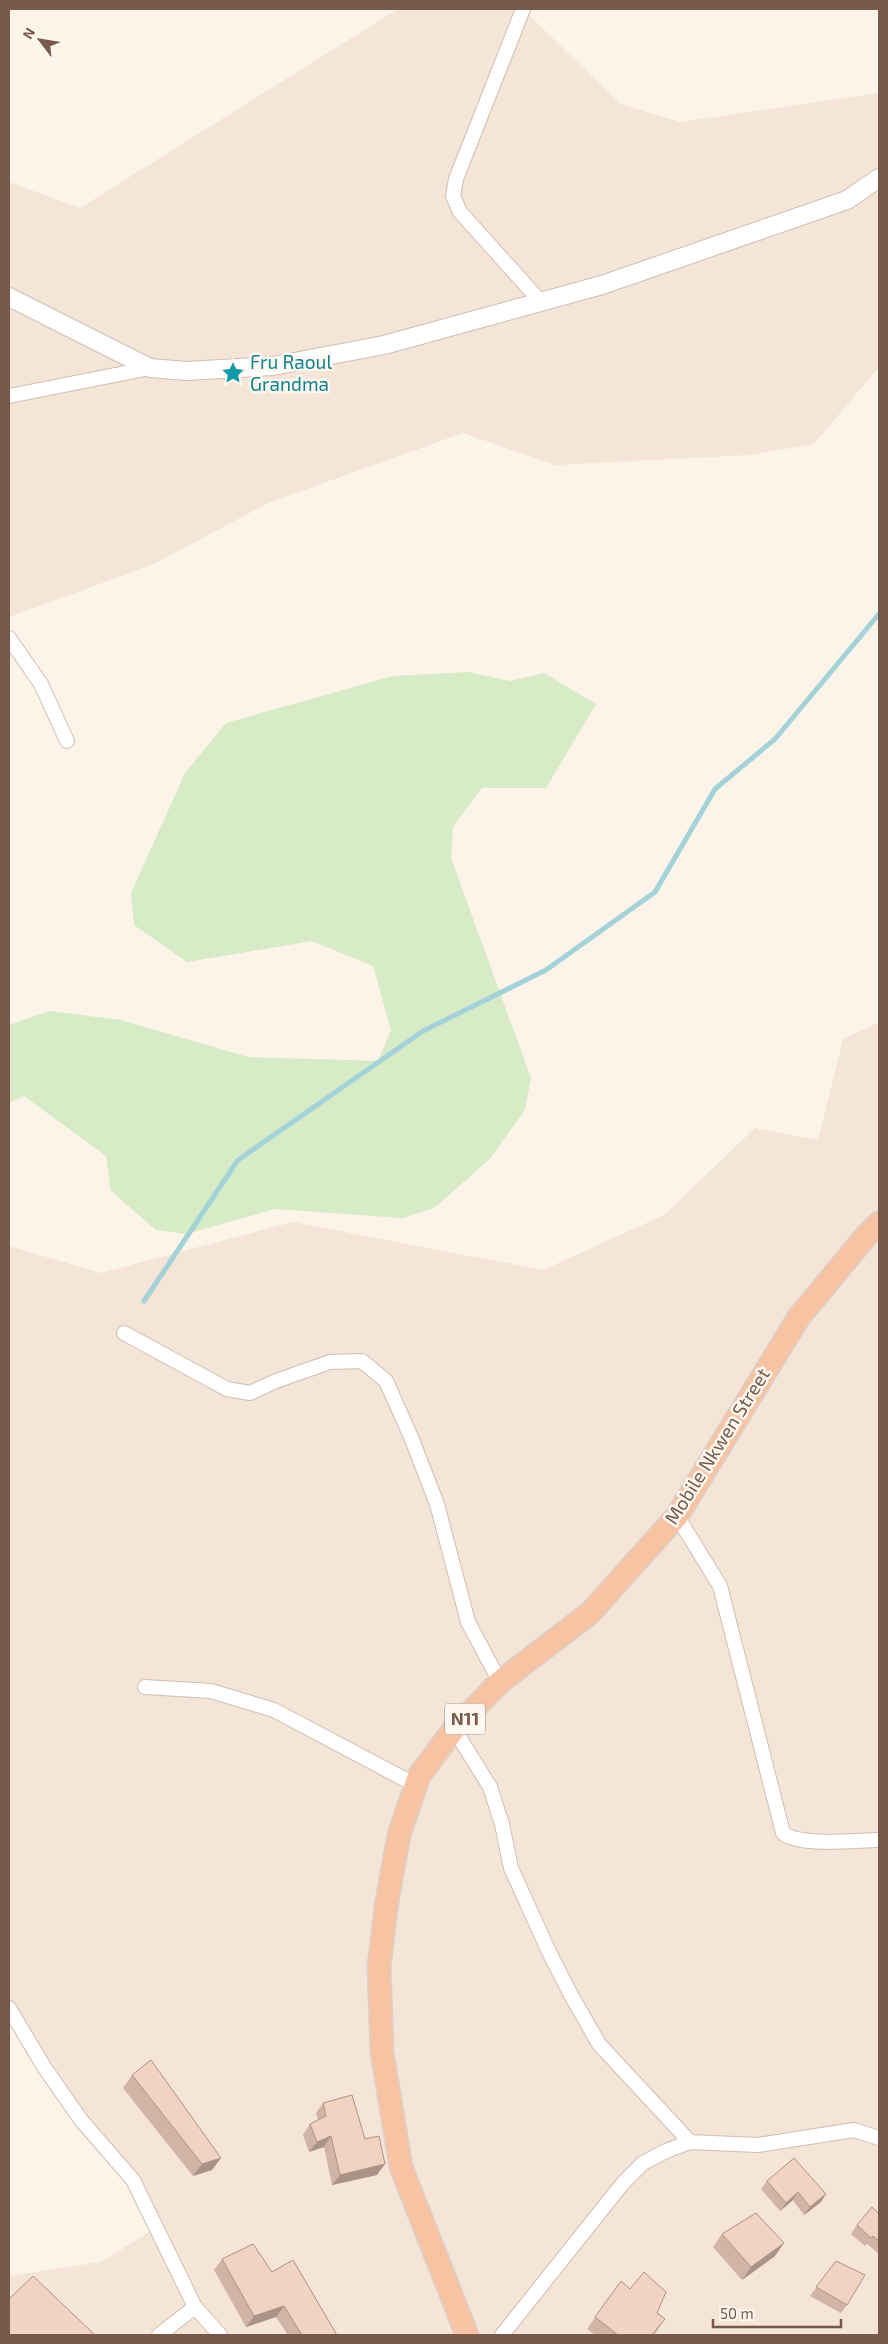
<svg xmlns="http://www.w3.org/2000/svg" width="888" height="2344" viewBox="0 0 888 2344" font-family="'Exo 2',sans-serif">
  <style>
    .residential { fill: #f4e5d7 }
    .green { fill: #d7ebc7 }
    .lines { fill: none; stroke-linecap: round; stroke-linejoin: round }
    .stream { stroke: #a3d3d8; stroke-width: 5 }
    .minor-casing { stroke: #d1bdb1; stroke-width: 16 }
    .tertiary-casing { stroke: #d1bdb1; stroke-width: 20 }
    .trunk-casing { stroke: #d9d1cd; stroke-width: 25 }
    .minor { stroke: #fff; stroke-width: 14 }
    .tertiary { stroke: #fff; stroke-width: 18 }
    .trunk { stroke: #f8c3a2; stroke-width: 22 }
    .wall { fill: #d0b5a6 }
    .shaded-wall { fill: #a99387 }
    .building { fill: #f2d2c1; stroke: #a99387 }
    .labels { text-anchor: middle; stroke-width: 5; stroke-linejoin: round; paint-order: stroke }
    .shield { fill: #fff8f0; stroke: #a0897d; stroke-width: 1 }
    .shield-label { font-size: 18px; font-weight: bold; fill: #77594c }
    .culture-label { font-size: 19px; fill: #0d838f; stroke: #fff8f0; text-anchor: start }
    .street-label { font-size: 19px; fill: #77594c; stroke: #fff8f0 }
  </style>
  <rect width="100%" height="100%" fill="#fcf4e9"/>
  <!-- residential -->
  <path class="residential" d="M398,9H523L620,104L680,122L879,93V367L814,444L751,455L555,465L463,433L268,503L154,564L9,617V182L80,208Z
    M879,1022V2335H9V2276L101,2262L157,2227L9,2008V1246L101,1273L293,1222L543,1270L664,1215L755,1128L818,1140L843,1039Z"/>
  <!-- green -->
  <path class="green" d="M468,672L510,681L544,673L596,704L546,788H482L453,827L451,858L531,1078L525,1110L490,1159L434,1208L403,1218L275,1209L186,1234L156,1230L111,1191L106,1156L24,1096L9,1103V1025L49,1011L121,1020L248,1057L378,1061L391,1030L373,966L312,941L187,962L134,925L131,893L185,773L226,723L393,676Z"/>
  <g class="lines">
    <!-- stream -->
    <path class="stream" d="M144,1301L238,1160L423,1031L546,970L655,892L715,789L775,739L879,614"/>
    <defs>
      <path id="minor" d="M523,9L456,179L453,196L460,212L541,302
        M9,396L150,368
        M9,638L41,684L67,741
        M124,1333L227,1389L250,1393L276,1381L330,1362L362,1361L386,1381L411,1437L437,1504L468,1622L500,1682
        M677,1516L720,1586L783,1833C800,1847 856,1840 879,1840
        M145,1687L211,1691L274,1710L406,1780L419,1776
        M454,1729L490,1787L502,1824L511,1868L549,1952L571,1995L599,2044L690,2142
        M9,2008L44,2067L81,2120L133,2180L195,2307L220,2335
        M159,2335L195,2307
        M502,2335L623,2183L643,2163L666,2151L690,2142L758,2145L854,2130L879,2138"/>
      <path id="tertiary" d="M9,297L150,368L186,371L273,366L384,345L602,285L847,200L879,178"/>
      <path id="trunk" d="M467,2335L401,2167L382,2052L379,1966L387,1901L399,1835L419,1776L454,1729L500,1682L590,1613L677,1516L799,1317L866,1236L879,1223"/>
    </defs>
    <!-- minor casing -->
    <use href="#minor" class="minor-casing"/>
    <!-- tertiary casing -->
    <use href="#tertiary" class="tertiary-casing"/>
    <!-- trunk casing -->
    <use href="#trunk" class="trunk-casing"/>
    <!-- minor -->
    <use href="#minor" class="minor"/>
    <!-- tertiary -->
    <use href="#tertiary" class="tertiary"/>
    <!-- trunk -->
    <use href="#trunk" class="trunk"/>
  </g>
  <!-- wall -->
  <path class="wall" d="M132,2075L212,2170L193,2176L123,2088Z
    M323,2103L365,2139L377,2175L332,2185L324,2147L309,2152L303,2135L310,2124L318,2121L316,2113Z
    M794,2158L821,2202L804,2215L793,2200L780,2211L761,2189L767,2181Z
    M879,2214V2254L867,2244L865,2246L851,2234L857,2225Z
    M722,2234L775,2256L742,2280L713,2247Z
    M222,2259L272,2272L337,2335H288L276,2317L246,2327L214,2270Z
    M836,2261L847,2305L841,2313L810,2296Z
    M621,2281L665,2319L654,2335H595L587,2329Z"/>
  <!-- shaded-wall -->
  <path class="shaded-wall" d="M331,2136L324,2147L309,2152L317,2142Z
    M221,2158L212,2170L193,2176L202,2164Z
    M385,2164L377,2175L332,2185L340,2175Z
    M798,2192L793,2200L780,2211L786,2203Z
    M826,2194L821,2202L804,2215L810,2207Z
    M784,2243L775,2256L742,2280L751,2267Z
    M284,2306L276,2317L246,2327L254,2316Z"/>
  <!-- building -->
  <path class="building" d="M151,2060L221,2158L202,2164L132,2075Z
    M352,2095L365,2139L379,2136L385,2164L340,2175L331,2136L317,2142L310,2124L326,2116L323,2103Z
    M794,2158L826,2194L810,2207L798,2192L786,2203L767,2181Z
    M872,2207L879,2214V2241L873,2236L871,2238L857,2225Z
    M756,2213L784,2243L751,2267L722,2234Z
    M253,2244L272,2272L293,2260L337,2335H302L284,2306L254,2316L222,2259Z
    M836,2261L865,2275L847,2305L816,2287Z
    M644,2272L666,2292L657,2313L665,2319L652,2335H618L595,2317L621,2281L630,2289Z
    M33,2276L95,2335H9V2299Z"/>
  <!-- icons -->
  <defs>
    <symbol id="sight-bare" viewBox="-9 -9 18 18"><path d="M0-6L1.8-2.2L6-1.7L2.9 1.2L3.7 5.4L0 3.3L-3.7 5.4L-2.9 1.2L-6-1.7L-1.8-2.2Z" fill="#0f9aa8" stroke="#fff8f0" stroke-width="2.5" paint-order="stroke"/></symbol>
  </defs>
  <g fill-rule="evenodd">
    <use href="#sight-bare" x="217" y="357" width="32" height="32"/>
  </g>
  <g class="labels">
    <!-- shield labels -->
    <rect class="shield" x="445" y="1703.5" width="40" height="31" rx="4"/>
    <g class="shield-label">
      <text x="465" y="1725">N11</text>
    </g>
    <!-- culture labels -->
    <g class="culture-label">
      <text x="250" y="369">Fru Raoul<tspan x="250" dy="22">Grandma</tspan></text>
    </g>
    <!-- street labels -->
    <g class="street-label">
      <text transform="translate(717 1446) rotate(-58)" y="7">Mobile Nkwen Street</text>
    </g>
  </g>
  <!-- border -->
  <rect width="888" height="2344" fill="none" stroke="#77594c" stroke-width="20"/>
  <!-- north arrow -->
  <g transform="translate(40 40) rotate(301)" stroke="#fff8f0" stroke-width="4" paint-order="stroke">
  <path d="M0-4L9 19L0 12L-9 19Z" fill="#77594c"/>
  <text y="-8" font-size="14" font-weight="bold" text-anchor="middle" fill="#77594c">N</text>
  </g>
  <!-- scale -->
  <path d="M713 2319v8h128v-8" fill="none" stroke="#77594c" stroke-width="2.5"/>
  <text x="720" y="2319" font-size="15" fill="#77594c" stroke="#fff8f0" stroke-width="4" paint-order="stroke">50 m</text>
</svg>
